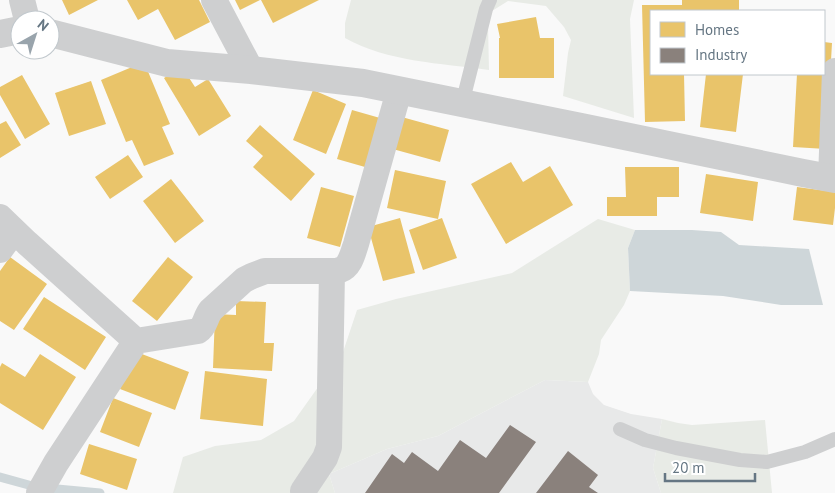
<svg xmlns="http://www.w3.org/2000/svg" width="835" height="493" viewBox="0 0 835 493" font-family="'PT Sans',sans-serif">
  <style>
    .built { fill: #e8e9e9 }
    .green { fill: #e8ebe6 }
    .water { fill: #ced6d9 }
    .homes { fill: #e9c46a }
    .industry { fill: #8a817c }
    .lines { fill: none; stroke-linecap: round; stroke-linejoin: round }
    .stream { stroke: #ced6d9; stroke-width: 9 }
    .service { stroke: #cecfd0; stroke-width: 14 }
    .minor { stroke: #cecfd0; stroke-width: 26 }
    .tertiary { stroke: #cecfd0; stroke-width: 28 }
  </style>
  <rect width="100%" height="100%" fill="#f9f9f9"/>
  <!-- built -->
  <path class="built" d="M545,380L588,382L593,394L604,405L631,414L662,419L653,468L661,493H335L329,474L387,449L438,436Z"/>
  <!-- green -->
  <path class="green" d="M351,0H634L630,19L634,118L563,96L568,53L571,40L564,27L546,6L508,1L492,11L488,25L489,70C440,63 388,62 345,38V23Z
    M598,219L635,230L628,248L630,291L624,305L601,340L599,354L588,382L545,380L438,436L387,449L329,474L335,493H173L183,457L215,446L261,440L294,421L343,352L357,310L396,299L512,273Z
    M662,419L678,423L692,425L765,420L772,493H661L653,468Z"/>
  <!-- water -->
  <path class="water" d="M635,230H692L721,232L739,245L809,249L823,305H781L723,296L630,291L628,248Z"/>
  <!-- homes -->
  <path class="homes" d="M62,0H98L69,15Z
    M127,0H199L210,22L175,40L158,9L138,20Z
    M235,0H260L240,10Z
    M261,0H319L273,23Z
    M682,0H739V11H651V74H684L685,121L645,122L642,5H682Z
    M536,17L540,38H554V78H499V38H500L497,24Z
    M824,42L832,43L826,149L793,147L797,74H824Z
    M144,62L170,124L162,127L174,154L144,166L132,140L126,142L101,80Z
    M182,67L195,87L208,79L231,116L199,136L164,78Z
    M706,74H743L736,132L700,127Z
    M22,75L50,124L25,139L0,95V87Z
    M91,81L106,124L69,136L55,93Z
    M313,90L346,104L326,154L293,140Z
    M352,110L380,118L365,167L337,159Z
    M398,116L449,130L440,162L389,148Z
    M6,121L21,145L0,158V124Z
    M260,125L315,174L291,201L253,167L263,156L246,141Z
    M128,155L143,177L110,199L95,177Z
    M511,162L523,182L550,166L573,205L506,244L471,184Z
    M625,167H679V197H657V216H607V197H626Z
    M395,170L446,181L438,219L387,208Z
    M706,174L758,182L753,221L700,213Z
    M171,179L204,221L175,243L143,201Z
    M321,187L354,196L340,247L307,238Z
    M797,187L835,192V208L833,225L793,220Z
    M400,218L415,273L383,281L368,227Z
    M442,218L457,258L423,270L409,230Z
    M10,257L47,284L14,330L0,321V271Z
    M168,257L193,277L157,321L132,301Z
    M44,297L106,337L85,370L23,329Z
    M236,301L266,302L264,343H274L272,371L213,368L215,314L236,315Z
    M134,351L189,372L175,410L120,389Z
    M40,354L76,377L43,430L0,403V367L2,363L25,377Z
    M205,371L267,379L263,426L200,419Z
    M113,398L152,413L139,447L100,432Z
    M89,444L137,459L127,490L80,474Z"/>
  <!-- industry -->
  <path class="industry" d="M510,425L536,442L499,493H365L392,454L404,463L412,452L438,471L460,440L486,458Z
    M568,451L598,475L589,487L598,493H536Z"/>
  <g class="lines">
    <!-- stream -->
    <path class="stream" d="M0,477L36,487L100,493"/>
    <!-- service -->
    <path class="service" d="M462,104L486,9L490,0
      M620,429L645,440L676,448L740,460L767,462L805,452L835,439"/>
    <!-- minor -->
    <path class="minor" d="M22,0L27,20
      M214,0L251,70
      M831,178L835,71
      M0,217L27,243L136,341
      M0,250L14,231
      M303,491L325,458L329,447L332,271
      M39,493L56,463L136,341L198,331C206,326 205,317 211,310L244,280L252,276L265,271H332C335,271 338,271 340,270C350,267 353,253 356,244L399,91"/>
    <!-- tertiary -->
    <path class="tertiary" d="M50,33L167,63L251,70L363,83L581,127L803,173L835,179
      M0,34L20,30"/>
  </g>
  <!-- legend -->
  <rect x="650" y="10" width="175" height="65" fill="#ffffff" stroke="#c1c8cd"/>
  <rect x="660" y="22" width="25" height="15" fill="#e9c46a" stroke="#c1c8cd"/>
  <text x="695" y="35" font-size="15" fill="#657683">Homes</text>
  <rect x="660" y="48" width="25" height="15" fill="#8a817c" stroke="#c1c8cd"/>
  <text x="695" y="60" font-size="15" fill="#657683">Industry</text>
  <!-- north arrow -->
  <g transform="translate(35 35) rotate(39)"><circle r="24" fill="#ffffff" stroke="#c1c8cd"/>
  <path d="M0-4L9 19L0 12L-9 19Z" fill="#99a4ac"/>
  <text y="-8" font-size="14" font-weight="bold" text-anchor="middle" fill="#657683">N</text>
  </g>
  <!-- scale -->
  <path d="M665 473v8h90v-8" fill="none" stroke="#657683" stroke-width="2.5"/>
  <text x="672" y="473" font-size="15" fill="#657683" stroke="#ffffff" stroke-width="4" paint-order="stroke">20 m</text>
</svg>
